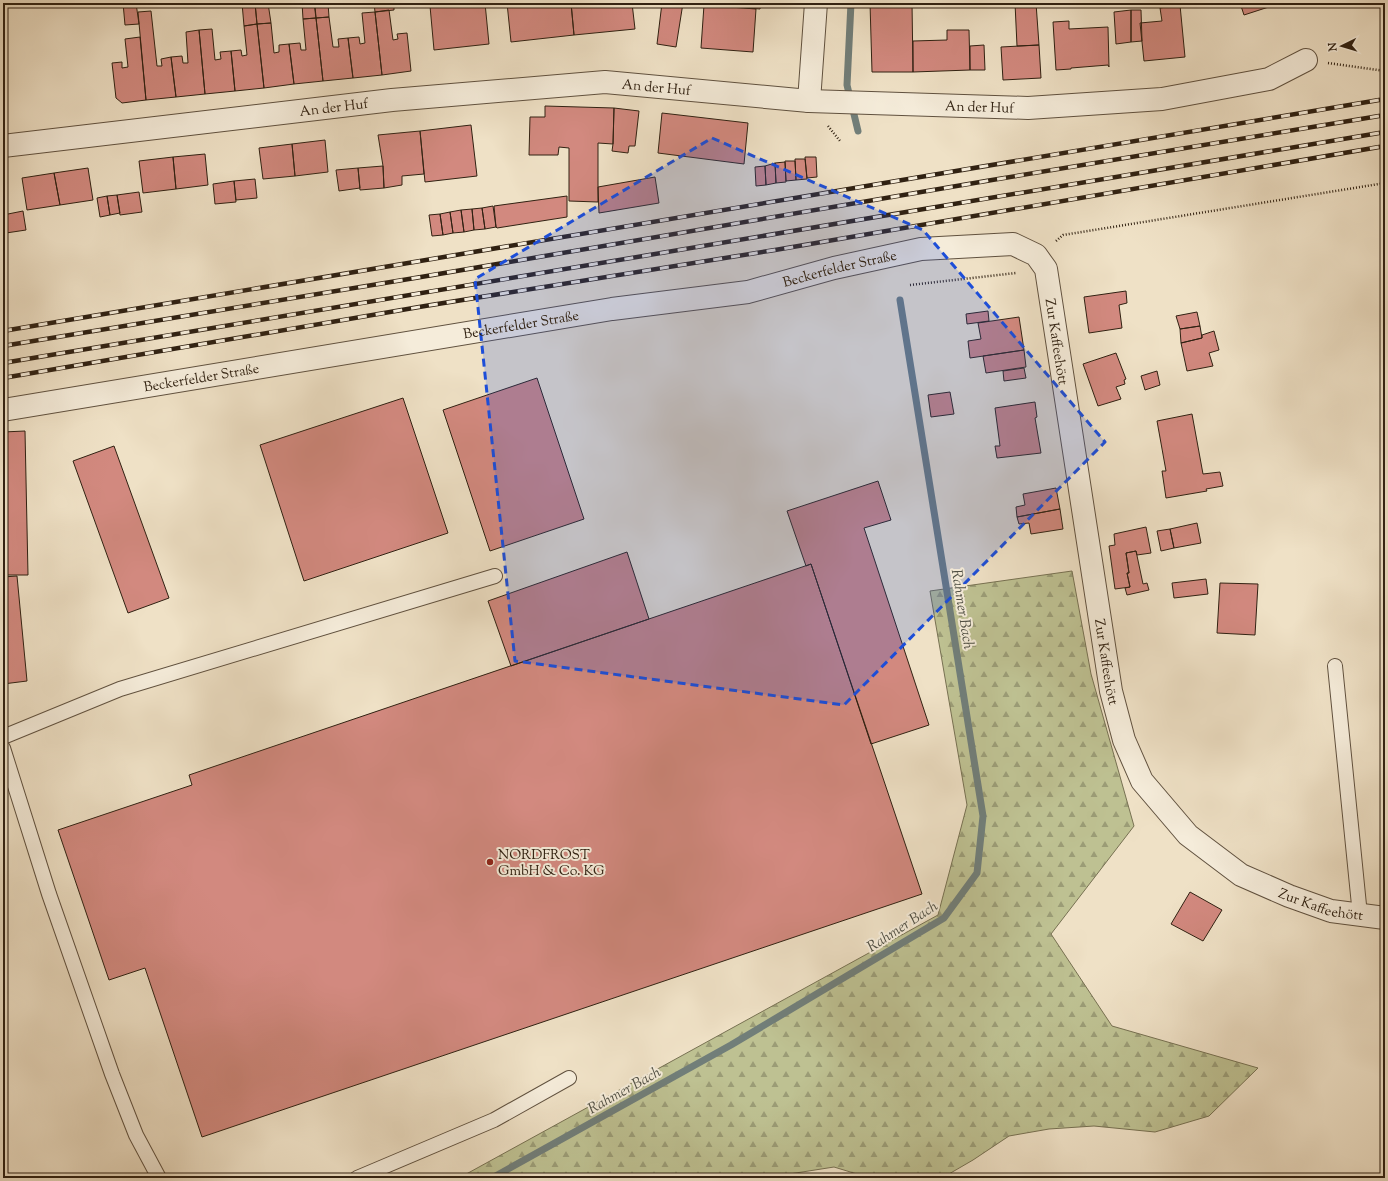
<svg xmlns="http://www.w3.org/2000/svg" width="1388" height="1181" viewBox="0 0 1388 1181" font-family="'Sorts Mill Goudy',serif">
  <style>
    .forest { fill: url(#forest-firs); stroke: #777152 }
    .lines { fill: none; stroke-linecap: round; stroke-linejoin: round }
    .stream { stroke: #717e79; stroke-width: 7 }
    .building { fill: #d2897f; stroke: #302112 }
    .service-casing { stroke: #60513f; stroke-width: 16 }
    .minor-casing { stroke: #60513f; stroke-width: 24 }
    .path { stroke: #302112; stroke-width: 2.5; stroke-dasharray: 1 2; stroke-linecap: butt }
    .service { stroke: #f5ecda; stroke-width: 14 }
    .minor { stroke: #f5ecda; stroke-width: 22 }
    .rail-casing { stroke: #302112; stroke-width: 4.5 }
    .rail { stroke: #f5ecda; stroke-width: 3; stroke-dasharray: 9; stroke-linecap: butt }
    .marked { fill: #1d4ed8; fill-opacity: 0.2; stroke: #1d4ed8; stroke-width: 3; stroke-dasharray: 8 5; stroke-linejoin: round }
    .poi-dot { fill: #8f2418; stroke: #f5ecda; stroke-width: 1.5 }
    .labels { text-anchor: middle; stroke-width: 4; stroke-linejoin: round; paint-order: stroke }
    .street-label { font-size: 14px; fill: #302112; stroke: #f5ecda }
    .poi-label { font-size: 14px; fill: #302112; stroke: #f5ecda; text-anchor: start }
    .water-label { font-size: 15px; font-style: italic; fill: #505045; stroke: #f5ecda }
  </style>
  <defs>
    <pattern id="forest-firs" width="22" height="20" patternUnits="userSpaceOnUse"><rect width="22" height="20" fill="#bec192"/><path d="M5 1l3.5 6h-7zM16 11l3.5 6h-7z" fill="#9b9c76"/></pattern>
  </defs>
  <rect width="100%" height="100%" fill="#efe1c6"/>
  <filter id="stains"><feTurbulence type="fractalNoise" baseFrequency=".005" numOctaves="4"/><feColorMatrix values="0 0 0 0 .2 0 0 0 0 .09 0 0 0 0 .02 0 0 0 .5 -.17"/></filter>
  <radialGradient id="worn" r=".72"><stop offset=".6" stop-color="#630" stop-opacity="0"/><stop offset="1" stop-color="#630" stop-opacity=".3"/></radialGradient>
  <!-- forest -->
  <path class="forest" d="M1072,571L1091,674L1134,826L1051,934L1112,1026L1258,1068L1209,1116L1155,1132L1094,1126L1049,1129L1009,1136L973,1160L942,1178H870L834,1167L783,1175L780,1178H459L938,915L967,805L930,591Z"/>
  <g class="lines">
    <!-- stream -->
    <path class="stream" d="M851,3L847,85L858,131
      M492,1178L731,1045L944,918L977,873L983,816L900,300"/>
  </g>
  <!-- building -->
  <path class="building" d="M123,3H136L139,24L125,25Z
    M242,3H255L257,24L244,26Z
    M255,3H268L271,23L257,24Z
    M302,3H314L316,18L303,19Z
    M328,3L329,17L316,18L315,5Z
    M374,3H394V10L375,12Z
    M455,3H485L489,44L434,50L430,6Z
    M507,3H571L574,35L511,42Z
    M571,3H632L635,29L574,35Z
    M662,3H683L676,47L657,44Z
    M738,3H761L760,9L738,7Z
    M870,3H912L913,72H872Z
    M1015,3H1036L1039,45L1017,46Z
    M1240,3H1281L1244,15Z
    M704,5L756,9L753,52L701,48Z
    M1180,5L1185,57L1144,61L1140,23L1162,21L1160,8Z
    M389,10L393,40L398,39L397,34L407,33L411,71L382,75L375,12Z
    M1131,10V42L1116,44L1114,12Z
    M1131,10H1141L1142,41L1131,42Z
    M151,11L157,66H162L161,59L171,57L176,97L146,100L138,12Z
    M375,12L382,75L353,78L348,38L359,37L360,44L365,43L362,13Z
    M329,17L333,47H339L338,39L348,38L353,78L323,81L316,18Z
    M316,18L323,81L294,84L289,44L300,43L301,50H306L303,19Z
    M1069,21V29L1108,27L1109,67L1108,65L1071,68V69L1056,70L1053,22Z
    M271,23L274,53L279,52V45L289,44L294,84L264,88L257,24Z
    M257,24L264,88L235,91L231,51L241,50L242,56L247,55L244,26Z
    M212,29L215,60L221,59L220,52L231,51L235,91L205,94L199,30Z
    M199,30L205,94L176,97L171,57L182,56L183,63H188L186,32Z
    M947,30H969L970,70L913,72V41L947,40Z
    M140,37L146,100L122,103L116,98L112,63L122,62V68L128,67L125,39Z
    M984,45L985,70H970V46Z
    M1039,45L1041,78L1003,80L1001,47Z
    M545,106L614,108L613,144L598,143V202L569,201V148L559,147L558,155H529L530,117H545Z
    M614,108L639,111L635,146H629L628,153L612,151L613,144Z
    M662,113L748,123L744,164L658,153Z
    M471,125L477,176L425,182L420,131Z
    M420,131L424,174L402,176V185L384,188L383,166L378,135Z
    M325,140L328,172L295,176L292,144Z
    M292,144L295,176L263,179L259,148Z
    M205,154L208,185L176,189L173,157Z
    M173,157L176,189L143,193L139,161Z
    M805,157H816L817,177L807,178Z
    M795,159H805L807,179L796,180Z
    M785,161H795L796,180L786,181Z
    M785,162L786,182L776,183L775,163Z
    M775,163L776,183L766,185L765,166Z
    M383,166L384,188L360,190L358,168Z
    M765,166L766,185L756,186L755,167Z
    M88,168L93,200L60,205L54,173Z
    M358,168L360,188L339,191L336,170Z
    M54,173L60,205L27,210L22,178Z
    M655,177L659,203L599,213L598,187Z
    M255,179L257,198L236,200L234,181Z
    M234,181L236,202L215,204L213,184Z
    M139,192L142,212L120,215L117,195Z
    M117,195L120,213L110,215L107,196Z
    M107,196L110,215L100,217L97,198Z
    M567,196V217L497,228L496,227L494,206Z
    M493,206L496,227L485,229L482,208Z
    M482,208L485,229L474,230L472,209Z
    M472,209L474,230L464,232L461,210Z
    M461,210L464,232L453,233L450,212Z
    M23,211L26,230L6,233L3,215Z
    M450,212L453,233L443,235L440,214Z
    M440,214L443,235L432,236L429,215Z
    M1126,291L1127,303L1119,305L1122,328L1089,333L1084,297Z
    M988,311L989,321L967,324L966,314Z
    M1197,312L1200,326L1180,329L1176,316Z
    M1019,317L1024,350L970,358L968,341L981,339L978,323Z
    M1200,326L1202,338L1181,343L1180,329Z
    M1214,331L1219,350L1209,353L1213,366L1187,371L1181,343L1202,338V335Z
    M1024,350L1026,367L986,373L983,356Z
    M1116,353L1126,379L1124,380L1125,384L1116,387L1121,399L1098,406L1083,364Z
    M1024,368L1026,378L1004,381L1003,371Z
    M1157,371L1160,385L1145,390L1141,376Z
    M537,378L584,519L490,551L443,410Z
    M950,392L954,414L931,417L928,395Z
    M403,398L448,533L304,581L260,445Z
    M1035,402L1037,417L1035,418L1041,453L997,458L995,446H1000L995,408Z
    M1192,414L1203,474L1220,472L1223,486L1206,489L1207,491L1166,498L1162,471H1166L1157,421Z
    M25,431L28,575H3V432Z
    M114,446L169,598L128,613L73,461Z
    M878,481L891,520L864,528L929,725L871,744L811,564L806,566L787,511Z
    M1056,488L1060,509L1017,517L1016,507L1025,505L1023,494Z
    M1060,509L1063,529L1031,534L1029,523L1019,524L1017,517Z
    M1197,523L1201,543L1174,548L1170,529Z
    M1146,527L1151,553L1137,555L1136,551L1126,553L1129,573H1127L1130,587L1115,589L1109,546L1115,545L1114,534Z
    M1170,529L1174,548L1161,551L1157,531Z
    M1136,551L1143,584L1147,583L1149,590L1127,595L1125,588L1130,587L1127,573H1129L1126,553Z
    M627,552L649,619L511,666L488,601Z
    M811,564L922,894L202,1137L145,968L109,980L58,830L192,785L189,775Z
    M17,576L27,681L3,684V577Z
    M1206,579L1208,594L1174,598L1172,583Z
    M1220,583L1258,584L1255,635L1217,633Z
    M1190,892L1222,910L1203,941L1171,924Z"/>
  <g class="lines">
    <defs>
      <path id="service" d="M1335,666L1360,915
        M3,737L120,689L495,576
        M3,748L49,894L112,1074L136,1135L159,1178
        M357,1178L494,1120L569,1078"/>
      <g id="minor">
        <path d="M809,101L816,3"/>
        <path id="s1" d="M3,146L392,100L605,82L809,101L1028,108L1162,99L1269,79L1306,60"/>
        <path id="s2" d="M3,410L612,309L748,292L834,268L921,249L1013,244L1036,255L1046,269L1111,691L1124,740L1142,781L1188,835L1241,875L1289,896L1331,911L1385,918"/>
      </g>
    </defs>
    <!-- service casing -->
    <use href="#service" class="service-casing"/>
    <!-- minor casing -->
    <use href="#minor" class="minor-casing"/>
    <!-- path -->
    <path class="path" d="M1328,63L1385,71
      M828,126L840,141
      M1056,241L1063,235L1385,183
      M910,285L1016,273"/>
    <!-- service -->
    <use href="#service" class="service"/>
    <!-- minor -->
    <use href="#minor" class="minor"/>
    <defs>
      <path id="rail" d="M3,331L1385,99
        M3,346L421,277L992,180L1385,115
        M3,363L1385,132
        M3,378L425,306L775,250L1385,146"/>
    </defs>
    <!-- rail casing -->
    <use href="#rail" class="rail-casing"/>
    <!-- rail -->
    <use href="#rail" class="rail"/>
  </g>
  <!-- marked area -->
  <path class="marked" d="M712,138L923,230L1105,442L844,705L515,661L475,279Z"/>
  <!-- markers -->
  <circle class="poi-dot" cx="490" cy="862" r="4"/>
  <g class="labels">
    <!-- street labels -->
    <g class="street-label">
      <text dy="5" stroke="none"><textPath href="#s1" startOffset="657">An der Huf</textPath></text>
      <text dy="5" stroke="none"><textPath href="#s1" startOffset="981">An der Huf</textPath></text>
      <text dy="5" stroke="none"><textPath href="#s1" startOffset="333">An der Huf</textPath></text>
      <text dy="5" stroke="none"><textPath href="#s2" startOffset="849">Beckerfelder Straße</textPath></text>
      <text dy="5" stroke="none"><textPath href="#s2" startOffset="525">Beckerfelder Straße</textPath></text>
      <text dy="5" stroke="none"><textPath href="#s2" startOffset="1141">Zur Kaffeehött</textPath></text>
      <text dy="5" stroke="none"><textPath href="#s2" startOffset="201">Beckerfelder Straße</textPath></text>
      <text dy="5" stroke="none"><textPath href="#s2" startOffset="1465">Zur Kaffeehött</textPath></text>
      <text dy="5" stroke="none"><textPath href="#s2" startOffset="1813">Zur Kaffeehött</textPath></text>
    </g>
    <!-- poi labels -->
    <g class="poi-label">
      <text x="498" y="859">NORDFROST<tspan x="498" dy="16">GmbH &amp; Co. KG</tspan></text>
    </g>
    <!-- water labels -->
    <g class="water-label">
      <text transform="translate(963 609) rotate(81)" y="5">Rahmer Bach</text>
      <text transform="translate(902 926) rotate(-33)" y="5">Rahmer Bach</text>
      <text transform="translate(624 1090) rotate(-29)" y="5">Rahmer Bach</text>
    </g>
  </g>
  <!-- margin -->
  <rect width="1388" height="1181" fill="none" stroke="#efe1c6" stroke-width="16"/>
  <rect x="4" y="4" width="1380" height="1173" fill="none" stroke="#302112" stroke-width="2"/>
  <rect x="8" y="8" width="1372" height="1165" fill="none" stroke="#302112"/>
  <!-- north arrow -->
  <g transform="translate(1342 46) rotate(265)" stroke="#f5ecda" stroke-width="3" paint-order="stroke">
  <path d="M0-3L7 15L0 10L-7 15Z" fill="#302112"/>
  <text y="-6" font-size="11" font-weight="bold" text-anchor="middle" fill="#302112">N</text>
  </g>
  <rect width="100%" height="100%" filter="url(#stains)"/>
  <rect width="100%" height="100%" fill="url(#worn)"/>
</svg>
